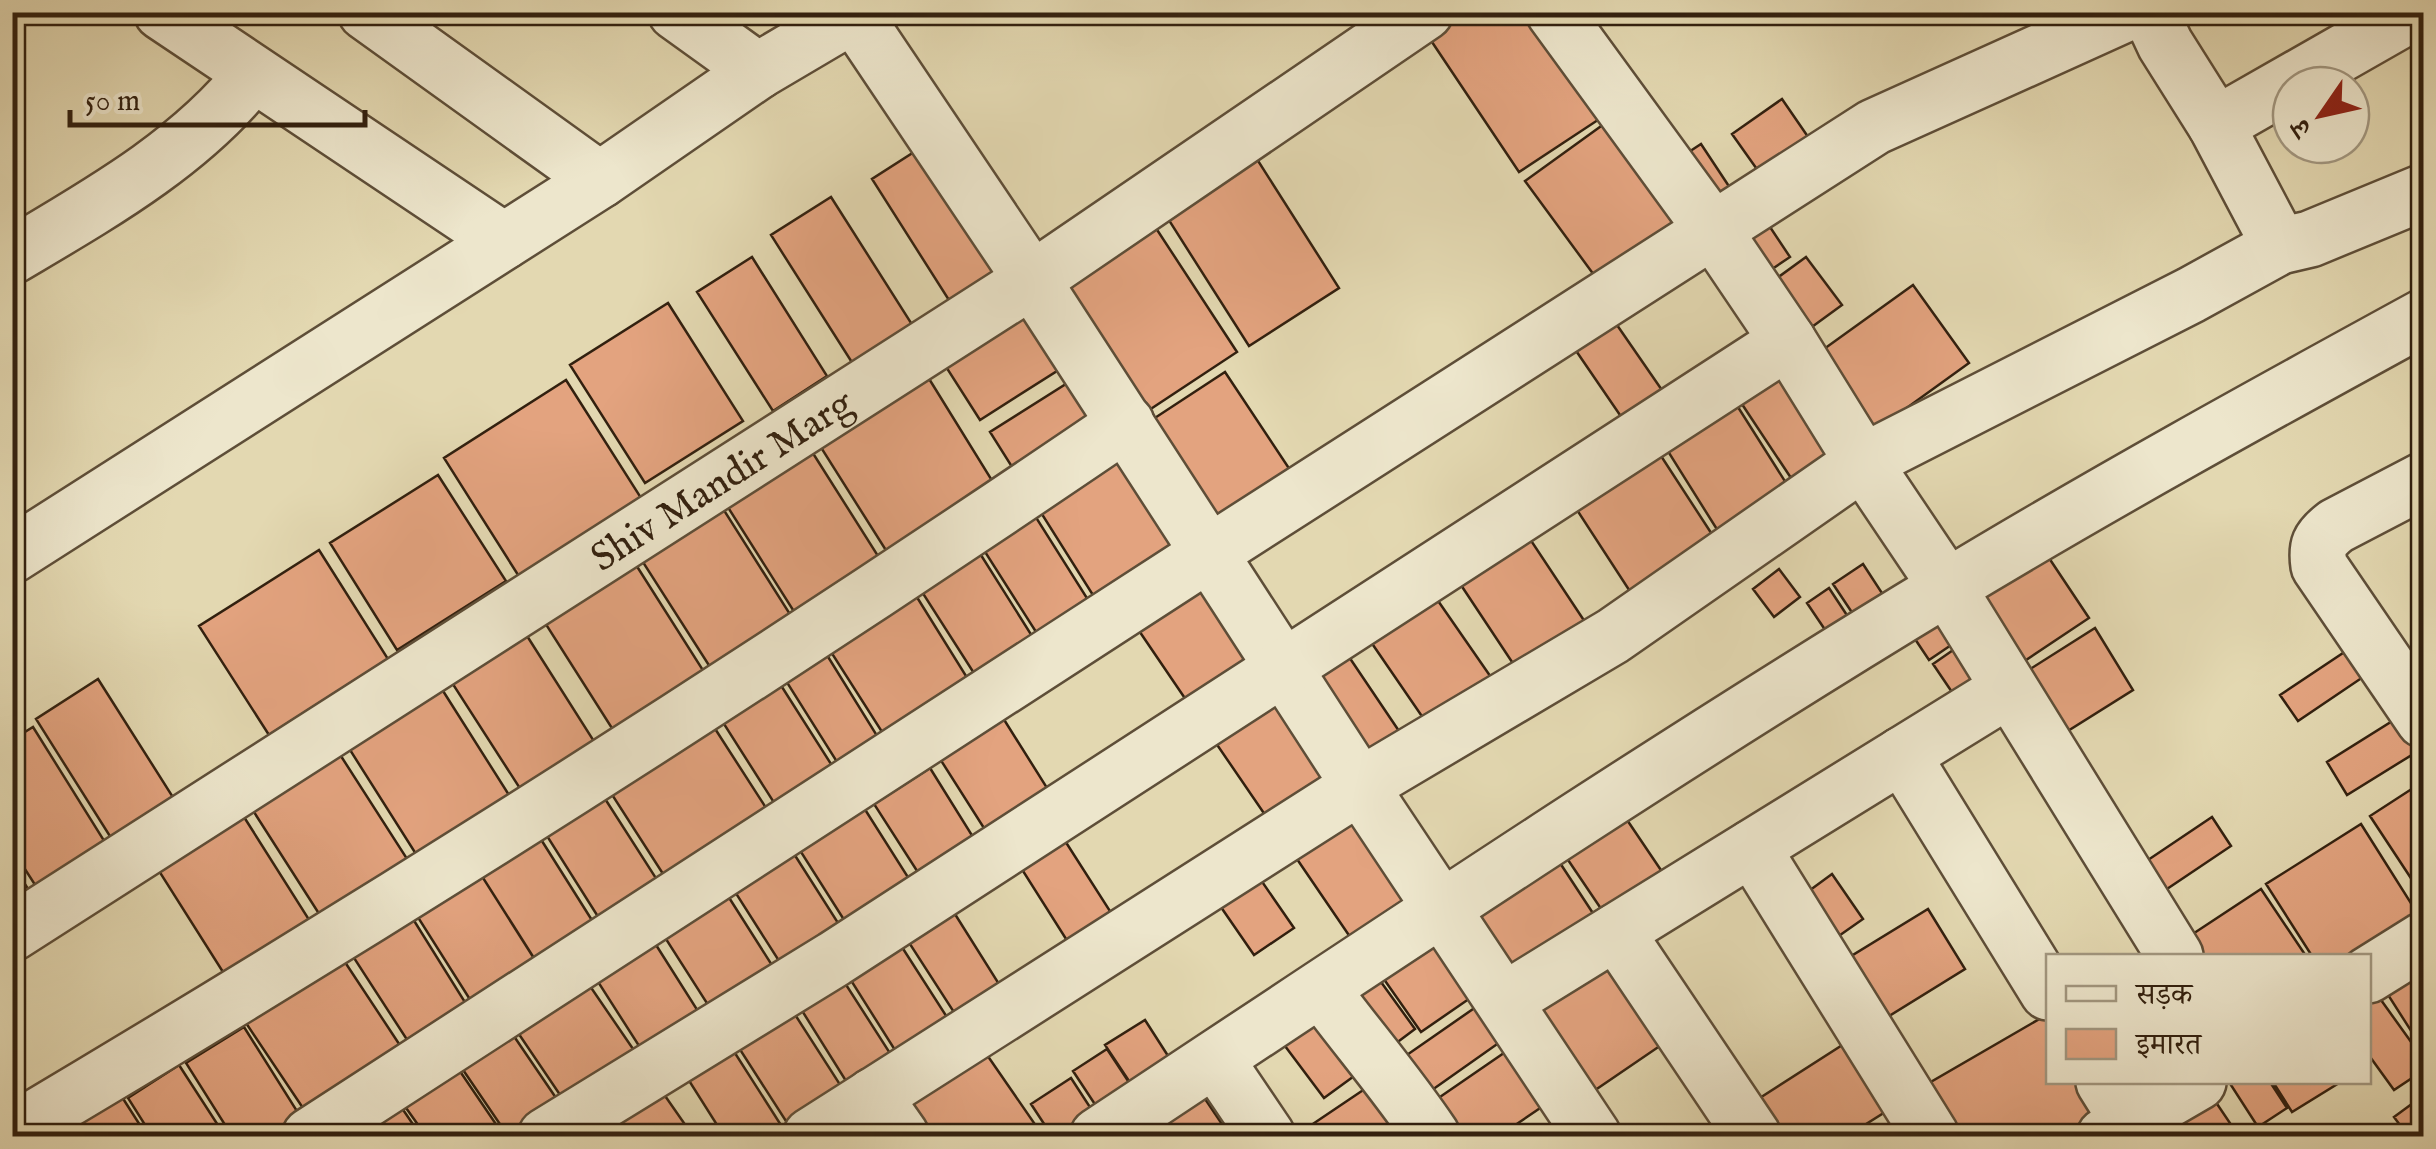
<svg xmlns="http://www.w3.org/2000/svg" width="2436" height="1149" viewBox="0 0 2436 1149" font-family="'IM FELL English','Noto Serif Devanagari',serif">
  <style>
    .building { fill: #e3a37f; stroke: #32200f; stroke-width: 2.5 }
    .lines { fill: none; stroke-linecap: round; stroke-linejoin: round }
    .minor-casing { stroke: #5e4e38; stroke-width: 60 }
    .minor { stroke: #ede6cc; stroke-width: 55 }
    .labels { text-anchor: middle; stroke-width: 8; stroke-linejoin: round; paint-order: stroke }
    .street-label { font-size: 40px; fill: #32200f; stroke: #ede6cc }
  </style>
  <rect width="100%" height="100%" fill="#e3d8b1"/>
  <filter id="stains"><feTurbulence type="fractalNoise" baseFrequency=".002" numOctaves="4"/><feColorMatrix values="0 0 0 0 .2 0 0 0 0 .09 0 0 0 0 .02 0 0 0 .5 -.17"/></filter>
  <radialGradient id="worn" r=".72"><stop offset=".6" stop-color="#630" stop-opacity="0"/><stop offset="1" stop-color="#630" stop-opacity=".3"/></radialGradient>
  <!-- building -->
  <path class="building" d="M1470,12H1535L1604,116L1519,172L1430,39Z
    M1782,99L1815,147L1766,182L1732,134Z
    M1604,124L1684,233L1605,290L1525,181Z
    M1701,144L1740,203L1711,222L1672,163Z
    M925,145L1007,274L954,308L872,179Z
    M1255,156L1339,288L1249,346L1165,214Z
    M831,197L913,326L853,364L771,235Z
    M1762,215L1790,257L1750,284L1722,242Z
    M1150,219L1237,352L1134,420L1047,286Z
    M752,257L827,376L773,411L697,292Z
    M1806,257L1842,305L1794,340L1758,292Z
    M1913,285L1969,363L1872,433L1817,354Z
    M668,303L743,421L645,483L570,365Z
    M1030,303L1068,364L980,420L941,359Z
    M1608,312L1675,409L1635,437L1568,339Z
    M1775,353L1841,454L1795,484L1728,383Z
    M923,369L1001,495L894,563L815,438Z
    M1225,372L1302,488L1218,543L1141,427Z
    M1077,377L1111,431L1024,486L990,432Z
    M566,380L643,501L520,578L444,458Z
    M1724,385L1788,486L1718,531L1654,429Z
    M1121,433L1196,552L1103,611L1028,492Z
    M1650,439L1717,542L1633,596L1566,493Z
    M809,447L885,567L800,621L724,501Z
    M438,475L506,581L397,650L330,543Z
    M1025,500L1097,614L1045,646L973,533Z
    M720,504L800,630L719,681L639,556Z
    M1520,524L1587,625L1518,671L1451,570Z
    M2037,540L2089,618L2011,670L1959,592Z
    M974,544L1044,655L986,692L915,581Z
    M319,550L388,659L269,735L199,626Z
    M631,557L713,686L622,744L540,615Z
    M1863,564L1893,610L1863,629L1833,584Z
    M1203,566L1273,668L1199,719L1129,616Z
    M1779,569L1800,597L1774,617L1753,589Z
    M1425,582L1495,683L1430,728L1360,626Z
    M910,586L976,692L891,746L824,641Z
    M1829,588L1860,635L1838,649L1807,603Z
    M1940,596L1966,635L1929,660L1903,621Z
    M522,628L604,757L530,804L447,675Z
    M2095,628L2133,690L2055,739L2016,678Z
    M817,639L884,747L844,773L776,665Z
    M1969,639L1995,677L1958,701L1933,664Z
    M1341,645L1403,737L1357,769L1294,677Z
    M2355,645L2372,671L2298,721L2280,695Z
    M768,665L838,775L780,812L710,702Z
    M98,679L176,802L113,841L36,719Z
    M1277,682L1344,780L1274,828L1207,730Z
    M438,683L521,814L428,873L345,742Z
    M703,710L768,811L665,877L600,776Z
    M998,710L1059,807L996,847L935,751Z
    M2402,715L2423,748L2347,795L2327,762Z
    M33,727L108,847L39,891L12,849V740Z
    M339,753L420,879L332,934L252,809Z
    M930,768L983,853L928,888L874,804Z
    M593,780L661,886L602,923L535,817Z
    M2424,781V898L2370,816Z
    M1345,798L1420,909L1359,950L1284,840Z
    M859,800L918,893L853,934L794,841Z
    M1619,808L1671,885L1612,925L1560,848Z
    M244,817L320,937L235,991L159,871Z
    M2212,817L2231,846L2158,895L2139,866Z
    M530,822L600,933L542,971L471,859Z
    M2361,824L2421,919L2361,956H2312L2266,884Z
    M1060,833L1117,922L1073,950L1016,860Z
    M789,846L847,937L788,975L730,884Z
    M471,859L541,969L476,1009L407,900Z
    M1560,863L1602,927L1516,984L1473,919Z
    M12,864L34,898L12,912Z
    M1254,870L1294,928L1254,955L1214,897Z
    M1832,874L1863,919L1833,940L1802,896Z
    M2261,889L2306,956H2188L2179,943Z
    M943,895L1004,992L959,1020L897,924Z
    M728,896L782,981L719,1022L664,936Z
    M403,903L473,1015L415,1052L343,941Z
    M1928,909L1965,969L1873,1026L1835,966Z
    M1432,924L1479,992L1421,1032L1374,965Z
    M891,930L952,1025L900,1058L840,963Z
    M651,937L708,1027L650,1063L593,974Z
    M1609,942L1673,1037L1585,1097L1520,1001Z
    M335,947L409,1059L313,1123L238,1011Z
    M2424,961V1051L2383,987Z
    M1368,964L1415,1029L1375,1059L1327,993Z
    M834,966L895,1061L851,1089L791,993Z
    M579,970L644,1065L573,1114L508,1018Z
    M2371,986L2424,1060V1070L2394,1090L2368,1054V988Z
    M1325,998L1372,1063L1324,1098L1276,1034Z
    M785,999L848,1097L793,1132L730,1034Z
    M1486,1000L1510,1035L1415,1102L1391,1066Z
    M2048,1014V1082H2087L2105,1111L2062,1136H1944L1917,1090Z
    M1145,1020L1179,1073L1141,1099L1105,1045Z
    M507,1026L569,1117L540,1136H508L457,1061Z
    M244,1027L307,1127L293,1136H232L186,1063Z
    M1858,1035L1901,1102L1847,1136H1759L1741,1110Z
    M726,1039L786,1133L780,1136H724L681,1068Z
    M976,1039L1043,1136H911L887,1100Z
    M1517,1044L1555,1098L1499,1136H1440L1421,1110Z
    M1107,1049L1138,1096L1104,1118L1073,1071Z
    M453,1061L504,1136H426L399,1098Z
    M179,1065L225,1136H152L128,1098Z
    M1387,1074L1419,1136H1295Z
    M1071,1078L1099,1121L1074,1136H1052L1031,1104Z
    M654,1080L693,1136H598L590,1124Z
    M1193,1081L1230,1136H1153L1139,1117Z
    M2229,1082H2270L2287,1108L2258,1127Z
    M2273,1082H2338L2339,1083L2292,1112Z
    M2203,1083L2238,1135L2235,1136H2171L2156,1115Z
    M2424,1095V1136H2408L2394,1117Z
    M122,1097L147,1136H66L64,1133Z
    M395,1098L421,1136H338Z"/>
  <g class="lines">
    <defs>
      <g id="minor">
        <path d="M162,12L504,241"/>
        <path d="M366,12L600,180"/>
        <path d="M676,12L758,71L858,12"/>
        <path d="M1554,12L1713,230L1788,341L1863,462L1947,587L2175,956"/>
        <path d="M2150,12L2165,44L2216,125L2280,246"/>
        <path d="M854,15L1032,280L1360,786L1593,1136"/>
        <path d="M2216,125L2414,12"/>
        <path d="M12,256C98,205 191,153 253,74"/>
        <path d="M2424,480L2336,526C2319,539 2316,546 2319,566L2424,720"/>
        <path d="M12,555L600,180L758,71"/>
        <path d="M1902,755L2048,992"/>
        <path d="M1752,848L1931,1136"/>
        <path d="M1616,932L1753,1136"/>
        <path id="s1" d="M12,933L1032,280L1425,12"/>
        <path d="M2368,975L2424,940"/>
        <path d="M1321,989C1358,1039 1398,1085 1432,1136"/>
        <path d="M1504,1001L2009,689"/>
        <path d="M1215,1059L1267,1136"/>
        <path d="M2104,1082L2129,1122"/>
        <path d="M873,1096L901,1136"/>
        <path d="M12,1132C391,907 763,670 1126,423"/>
        <path d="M310,1136L1211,552L1874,127L2129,12"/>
        <path d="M546,1136L834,959L1788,341"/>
        <path d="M811,1136L1360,786L1613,636L1863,462L2191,295L2280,246L2310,239L2424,192"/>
        <path d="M1098,1136C1379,950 1658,762 1946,588C2103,493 2263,405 2424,317"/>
        <path d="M2105,1136L2198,1082"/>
      </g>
    </defs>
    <!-- minor casing -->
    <use href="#minor" class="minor-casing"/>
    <!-- minor -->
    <use href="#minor" class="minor"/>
  </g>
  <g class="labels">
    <!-- street labels -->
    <g class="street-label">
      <text dy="14" stroke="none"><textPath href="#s1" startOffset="842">Shiv Mandir Marg</textPath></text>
    </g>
  </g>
  <!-- margin -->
  <rect width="2436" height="1149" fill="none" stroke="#e3d8b1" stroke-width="50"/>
  <rect x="15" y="15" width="2406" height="1119" fill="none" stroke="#32200f" stroke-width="5"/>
  <rect x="25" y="25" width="2386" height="1099" fill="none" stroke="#32200f" stroke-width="2.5"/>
  <!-- legend -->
  <rect x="2046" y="954" width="325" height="130" fill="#ede6cc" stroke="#a29780" stroke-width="2.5"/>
  <rect x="2066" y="986" width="50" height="15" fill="#ede6cc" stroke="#a29780" stroke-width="2.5"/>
  <text x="2136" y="1004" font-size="30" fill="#32200f">सड़क</text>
  <rect x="2066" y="1029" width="50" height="30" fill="#e3a37f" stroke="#a29780" stroke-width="2.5"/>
  <text x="2136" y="1054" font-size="30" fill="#32200f">इमारत</text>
  <!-- north arrow -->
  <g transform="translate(2321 115) rotate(236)"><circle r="48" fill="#ede6cc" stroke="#a29780" stroke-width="2.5"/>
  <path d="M0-8L18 38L0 25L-18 38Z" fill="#8f2418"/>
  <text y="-15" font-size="28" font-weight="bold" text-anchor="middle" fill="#32200f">उ</text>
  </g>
  <!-- scale -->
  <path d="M70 110v15h295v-15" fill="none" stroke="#32200f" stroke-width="5"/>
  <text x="85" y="110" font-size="30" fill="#32200f" stroke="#ede6cc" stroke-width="8" paint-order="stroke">50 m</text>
  <rect width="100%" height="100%" filter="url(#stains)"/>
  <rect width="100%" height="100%" fill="url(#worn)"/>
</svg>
